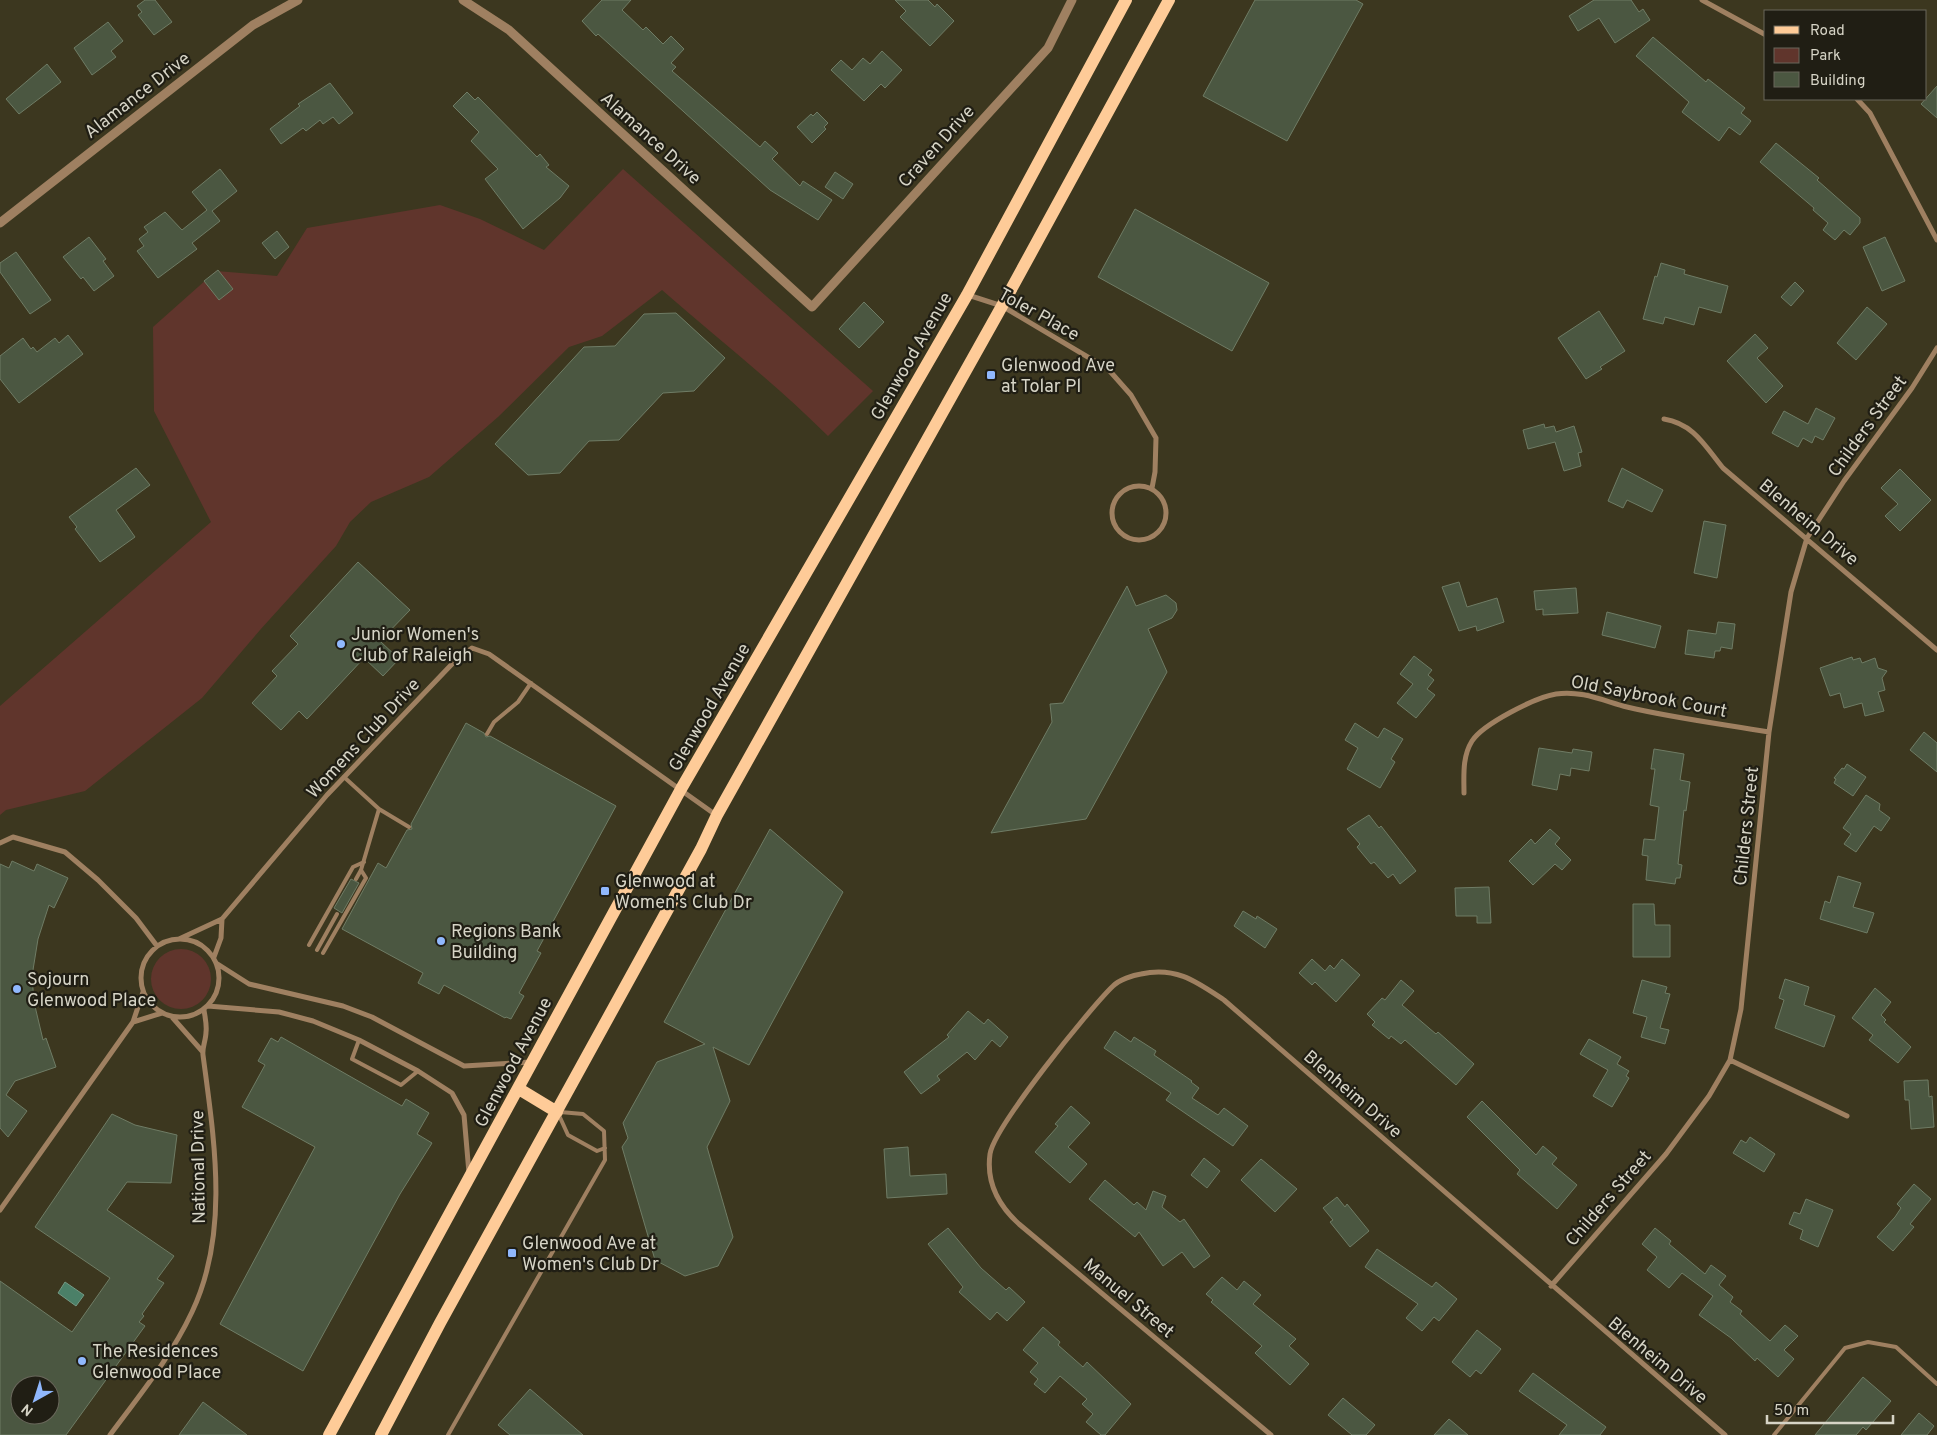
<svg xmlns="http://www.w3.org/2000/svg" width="1937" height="1435" viewBox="0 0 1937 1435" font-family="Overpass,sans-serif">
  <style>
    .green { fill: #60352c }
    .water { fill: #4b8068; stroke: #759984 }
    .building { fill: #4b5741; stroke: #6f7c65; fill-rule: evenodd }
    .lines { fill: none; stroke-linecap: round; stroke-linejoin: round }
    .service { stroke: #9f8061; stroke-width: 4 }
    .minor { stroke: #9f8061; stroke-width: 5 }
    .tertiary { stroke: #9f8061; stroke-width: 9 }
    .primary { stroke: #fecb98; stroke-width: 12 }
    .poi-dot { fill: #90b8fd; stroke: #201e14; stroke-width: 2 }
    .labels { text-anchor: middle; stroke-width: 4.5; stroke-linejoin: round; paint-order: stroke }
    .street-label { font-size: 18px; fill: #d6d4c6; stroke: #201e14 }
    .poi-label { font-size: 18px; fill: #d6d4c6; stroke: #201e14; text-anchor: start }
  </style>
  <rect width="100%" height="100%" fill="#3c371f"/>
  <!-- green -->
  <path class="green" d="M623,169L873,391L828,436C776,384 718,339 662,290L602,336L569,347L498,417L429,477L371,502L350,522L336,546L260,630L202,698L85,791L6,810L0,815V706L211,522L154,411L153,327L216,271L277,276L307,228L440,205L480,219L544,250Z
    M151 979a30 30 0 1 1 60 0a30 30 0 1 1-60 0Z"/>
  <!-- water -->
  <path class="water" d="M65,1282L84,1295L76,1306L58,1293Z"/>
  <!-- building -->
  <path class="building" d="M145,0H155L172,22L154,35L138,15L142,12L137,6Z
    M602,0H631L622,10L643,30L646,27L663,44L671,36L684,49L671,63L676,67L672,71L760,147L765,141L778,153L772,159L800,186L803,181L832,200L818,220L770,190L598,34L596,36L582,21Z
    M895,0H928L935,7L937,4L954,21L930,46L900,17L906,11Z
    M1255,0H1356L1363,4L1287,141L1203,96Z
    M1594,0H1631L1639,12L1643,9L1650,20L1615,43L1599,18L1578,31L1569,16Z
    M108,22L123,41L111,51L116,57L92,75L74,48Z
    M1653,37L1706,82L1708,79L1745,108L1741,113L1751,121L1740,135L1729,127L1719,141L1682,112L1689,102L1636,56Z
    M882,51L902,70L885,88L881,84L864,101L831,70L841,60L852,70L863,58L870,64Z
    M47,64L61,82L19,114L6,99Z
    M330,83L353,113L339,124L333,117L323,124L320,120L306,131L303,128L281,144L270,129L300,106L298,104Z
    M1937,86V118L1921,104Z
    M467,92L475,100L478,97L537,157L540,154L549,165L546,167L569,186L560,198L523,229L485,179L498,169L471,141L479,132L453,106Z
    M817,112L828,123L824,127L826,129L812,143L797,127L811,114L813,116Z
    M1776,143L1819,178L1817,180L1860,218V223L1850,235L1844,230L1835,240L1823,230L1828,223L1813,210L1814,208L1760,162Z
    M220,169L237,191L212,211L220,221L192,243L197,249L158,278L137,251L144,246L139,239L148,232L144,227L165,212L182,230L207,210L192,192Z
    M835,172L853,184L843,199L825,187Z
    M1135,209L1269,283L1232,351L1098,277Z
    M277,231L289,247L275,259L262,243Z
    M89,237L106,259L103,261L114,276L94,291L83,277L81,279L63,257Z
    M1885,237L1905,281L1882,291L1863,247Z
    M16,252L51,300L30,314L0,272V263Z
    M1661,263L1685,270L1684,274L1728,286L1721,313L1699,307L1694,325L1665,317L1663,324L1643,319L1655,276L1657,277Z
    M218,270L233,289L219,300L204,281Z
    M1795,282L1804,291L1791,306L1781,297Z
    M864,302L884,322L859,348L839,329Z
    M1867,307L1887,324L1856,360L1837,343Z
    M1599,311L1625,351L1600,367L1602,369L1586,379L1558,338Z
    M676,313L725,358L694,391L663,393L619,440L589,441L560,473L528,475L495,444L584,347L615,346L644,314Z
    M1755,334L1768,348L1757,358L1783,386L1766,403L1727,361Z
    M68,335L83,354L19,403L0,379V356L23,338L31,349L33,347L37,352L55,338L59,343Z
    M1816,408L1835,418L1823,440L1815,436L1812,443L1803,438L1798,447L1772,433L1784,411L1808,424Z
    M1544,424L1545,428L1554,426L1556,432L1574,426L1582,452L1578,453L1581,466L1564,471L1555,442L1528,449L1523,430Z
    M136,468L150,485L116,510L135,537L100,562L75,529L77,527L69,517Z
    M1622,468L1663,490L1652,512L1627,500L1623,508L1608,501Z
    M1900,469L1931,500L1900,531L1885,516L1898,504L1881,488Z
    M1704,521L1726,525L1717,578L1694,573Z
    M358,562L410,610L380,641L399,659L383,676L364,658L307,719L299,711L281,730L252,703L277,676L272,671L298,644L290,636Z
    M1459,582L1467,607L1497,598L1504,622L1477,631L1476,626L1459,631L1442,587Z
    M1127,586L1136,606L1166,595L1176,603L1177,610L1172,618L1148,629L1167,672L1086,819L991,833L1052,722L1050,704L1063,703Z
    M1576,588L1578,613L1543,615V609L1536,610L1534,591Z
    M1607,612L1661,626L1655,648L1602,635Z
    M1718,622L1735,624L1732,649L1721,647L1720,651H1715L1714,658L1685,654L1688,630L1716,634Z
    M1414,656L1432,670L1428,675L1434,680L1427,689L1435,695L1416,718L1397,703L1413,684L1400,674Z
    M1852,657L1853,660L1860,658L1862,663L1875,658L1878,668L1887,671L1882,678L1885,690L1878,692L1884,711L1865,716L1862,703L1844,708L1840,693L1830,696L1820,668Z
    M466,723L484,733L486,737L490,736L616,806L537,951L541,953L519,993L524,996L511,1019L506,1017L505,1018L444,985L439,994L418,983L423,973L342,929L378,863L386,868L407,830L412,829L411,824Z
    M1355,723L1378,738L1384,728L1403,739L1391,759L1395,762L1380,788L1347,769L1358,748L1345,740Z
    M1924,732L1937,743V772L1910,750Z
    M1539,748L1572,753L1573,749L1592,752L1589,771L1571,768L1570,776L1560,774L1557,790L1532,785Z
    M1654,749L1684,754L1680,780L1690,782L1686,811L1684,810L1678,864L1682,865L1680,878H1676L1675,884L1646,880L1648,856L1642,855L1644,839L1655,840L1659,807L1650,805L1655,769H1651Z
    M1847,764L1866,777L1853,796L1834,783L1836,779L1834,778L1842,768L1844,769Z
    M1866,795L1880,804L1879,810L1890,818L1881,831L1874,826L1856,852L1844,844L1851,834L1843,828Z
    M1369,815L1379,828L1381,826L1416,871L1400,884L1393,874L1388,878L1374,862L1371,864L1357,847L1360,844L1347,829Z
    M770,829L843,892L749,1065L713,1047L730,1101L707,1147L733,1237L718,1266L685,1276L655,1260L622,1147L628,1138L623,1123L657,1062L705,1044L664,1022Z
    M1550,829L1560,838L1555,844L1571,860L1562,870L1555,864L1533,885L1509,861L1531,839L1535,844Z
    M12,861L34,871L37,864L68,878L54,908L49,905L38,939L32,976L34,1002L43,1040L46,1038L56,1067L15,1081L6,1095L27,1111L8,1137L0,1128V864L9,868Z
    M1838,876L1861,883L1853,907L1874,913L1867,933L1820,919L1825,901L1830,903Z
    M351,879L359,883L342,913L334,908Z
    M1489,887L1491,923H1477V916H1456L1455,888Z
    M1633,904H1654L1655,925H1670V957H1633Z
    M1243,911L1256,919L1257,916L1277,929L1265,948L1234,926Z
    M1312,959L1325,971L1330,965L1334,969L1342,959L1360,975L1336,1002L1315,982L1312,985L1299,973Z
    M1785,979L1809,987L1804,1005L1835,1016L1824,1047L1775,1028L1784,1000L1779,998Z
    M1401,980L1414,991L1402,1005L1436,1034L1438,1032L1474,1064L1456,1085L1405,1040L1401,1044L1391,1036L1389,1039L1372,1025L1375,1022L1367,1014L1382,998L1385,1000Z
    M1642,980L1667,987L1665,993L1670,994L1660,1028L1669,1030L1665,1044L1641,1037L1647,1017L1633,1013Z
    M1875,988L1891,1002L1881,1015L1886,1020L1884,1022L1911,1047L1898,1063L1869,1040L1873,1035L1852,1018Z
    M968,1011L984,1024L988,1019L1008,1037L1000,1047L992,1040L975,1060L967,1052L937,1076L940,1080L921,1094L904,1072L949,1037L947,1035Z
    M1115,1031L1131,1042L1134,1037L1156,1051L1154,1055L1192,1081L1191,1082L1199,1088L1192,1098L1218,1115L1224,1108L1248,1126L1233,1146L1166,1100L1171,1093L1104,1048Z
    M281,1037L402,1106L406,1099L429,1113L417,1134L432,1143L400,1194L303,1371L220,1324L315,1147L242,1107L265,1065L258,1061L271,1038L278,1042Z
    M1589,1039L1621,1057L1617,1064L1629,1071L1626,1076L1629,1078L1612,1107L1593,1096L1608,1070L1580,1054Z
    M1928,1080L1929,1097L1932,1096L1934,1127L1911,1129L1909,1100H1905L1904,1081Z
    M1482,1101L1536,1155L1543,1146L1557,1158L1552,1164L1577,1185L1557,1209L1517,1174L1520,1170L1467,1117Z
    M1071,1106L1090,1123L1068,1147L1087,1164L1070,1183L1035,1152L1058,1126L1055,1124Z
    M112,1114L135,1125L177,1135L171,1183L127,1182L107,1210L174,1256L157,1279L164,1283L142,1314L144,1316L139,1322L145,1326L66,1435H0V1281L72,1332L110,1278L35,1227ZM20,1385H50V1415H20Z
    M1750,1137L1775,1154L1764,1172L1733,1153L1741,1140L1746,1143Z
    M908,1147L910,1176L946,1174L947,1194L887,1198L884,1149Z
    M1204,1158L1220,1171L1207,1188L1191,1175Z
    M1261,1159L1297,1189L1275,1212L1241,1180Z
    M1105,1180L1134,1205L1137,1202L1146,1210L1153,1191L1166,1196L1162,1207L1180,1222L1184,1219L1210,1256L1194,1268L1182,1252L1163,1266L1139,1232L1135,1237L1089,1199Z
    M1914,1184L1931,1199L1910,1224L1914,1227L1893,1251L1877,1237L1895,1217L1901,1208L1897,1204Z
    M1337,1197L1345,1207L1347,1204L1369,1231L1350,1247L1330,1222L1333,1220L1323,1208Z
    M1806,1199L1833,1210L1818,1247L1800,1239L1803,1230L1789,1224L1794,1212L1800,1214Z
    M948,1228L981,1268L1006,1290L1009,1287L1025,1302L1007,1321L997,1312L990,1320L959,1292L963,1287L928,1244Z
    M1655,1228L1671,1241L1669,1244L1705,1274L1711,1265L1726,1276L1719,1285L1733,1297L1730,1302L1742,1311L1740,1314L1770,1341L1785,1325L1798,1336L1784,1350L1794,1359L1778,1377L1757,1358L1755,1361L1731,1338L1699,1315L1713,1296L1682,1273L1669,1288L1647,1270L1657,1257L1642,1244Z
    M1377,1249L1432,1287L1436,1282L1457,1299L1439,1321L1434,1317L1422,1331L1406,1318L1418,1304L1365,1267Z
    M1222,1277L1237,1290L1244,1281L1261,1295L1253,1304L1296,1339L1289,1346L1309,1364L1290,1385L1255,1353L1262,1346L1211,1302L1213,1300L1206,1294Z
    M1043,1327L1060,1342L1058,1345L1083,1367L1087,1362L1131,1404L1105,1435H1101L1086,1422L1093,1414L1082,1404L1087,1399L1060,1376L1045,1393L1034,1384L1038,1379L1030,1372L1038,1363L1023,1350Z
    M1477,1330L1501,1349L1481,1374L1476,1370L1470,1377L1452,1362Z
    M1533,1373L1606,1427L1600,1435H1559L1567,1425L1519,1391Z
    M1863,1377L1891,1401L1866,1430L1863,1427L1856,1435H1815Z
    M530,1389L583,1435H510L498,1425Z
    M1343,1398L1375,1425L1366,1435H1352L1328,1415Z
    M203,1402L247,1435H179Z
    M1919,1413L1934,1426L1927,1435H1901Z
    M1449,1419L1468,1435H1434Z"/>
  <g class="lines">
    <!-- service -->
    <path class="service" d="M487,734L494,722L518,702L531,683
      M344,777L379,809L409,827
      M356,879L361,870L379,809
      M309,945L353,867L364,862
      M317,950L337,914
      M323,953L366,878L361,870
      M359,1040L352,1059L401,1085L418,1071
      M558,1113L568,1135L597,1151L605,1148
      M448,1435L605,1160L604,1131L583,1114L560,1112
      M1774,1435L1845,1348L1868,1342L1896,1347L1937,1384"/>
    <!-- minor -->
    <path class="minor" d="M1702,0L1766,35
      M1857,99L1870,113L1937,240
      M968,295L1002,306L1108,369L1131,395L1156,438L1155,472L1152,488
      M1664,419C1694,424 1705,446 1723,468L1937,650
      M1112 513a27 27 0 1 1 54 0a27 27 0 1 1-54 0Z
      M1464,793C1464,776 1462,757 1472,741C1483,724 1536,697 1556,694C1581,690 1604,701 1627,707C1673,718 1722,724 1769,732
      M0,843L13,837L65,852L98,880L136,918L157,946
      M141 978a39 39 0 1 1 78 0a39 39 0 1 1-78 0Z
      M179,939L222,919L327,795L452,664L472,648L489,654L716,815
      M214,957L221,938L222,919
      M216,963L249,984L343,1006L372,1017L464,1066L531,1062
      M208,1006L279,1012L313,1021L359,1040L418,1071L452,1093L464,1115L469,1173
      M172,1017L202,1051
      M133,1022L162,1013
      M1730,1060L1847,1116
      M0,1210L133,1022L143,992
      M1551,1286L1666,1154L1709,1096L1730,1060L1741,1009L1769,732L1791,592L1807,538L1844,481L1912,388L1937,348
      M110,1435C139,1396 171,1357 192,1312C230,1232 214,1139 203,1055C202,1047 206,1040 206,1032C207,1025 205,1017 204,1010
      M1271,1435L1019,1224C998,1205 986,1183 990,1154C994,1127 1090,1008 1113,986C1119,980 1133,975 1141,974C1176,966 1197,982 1224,1000L1725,1435"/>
    <!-- tertiary -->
    <path class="tertiary" d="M463,0L509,30L812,307L1048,48L1072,0
      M0,223L253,25L298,0"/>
    <!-- primary -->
    <path class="primary" d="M519,1089L557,1112
      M329,1435L681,789L967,295L1126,0
      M381,1435L440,1323L701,849L717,815L1002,306L1169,0"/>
  </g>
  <!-- markers -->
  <g class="poi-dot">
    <rect x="986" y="370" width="10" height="10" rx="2.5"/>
    <circle cx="341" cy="644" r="5"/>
    <rect x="600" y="886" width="10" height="10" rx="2.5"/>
    <circle cx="441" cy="941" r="5"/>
    <circle cx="17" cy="989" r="5"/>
    <rect x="507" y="1248" width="10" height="10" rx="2.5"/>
    <circle cx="82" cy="1361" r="5"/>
  </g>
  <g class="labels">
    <!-- street labels -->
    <g class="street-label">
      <text transform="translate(137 95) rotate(-38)" y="6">Alamance Drive</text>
      <text transform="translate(651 138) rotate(42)" y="6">Alamance Drive</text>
      <text transform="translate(936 146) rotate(-48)" y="6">Craven Drive</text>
      <text transform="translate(1039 314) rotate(29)" y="6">Toler Place</text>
      <text transform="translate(911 356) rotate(-60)" y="6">Glenwood Avenue</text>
      <text transform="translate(1867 426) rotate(-54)" y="6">Childers Street</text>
      <text transform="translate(1809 522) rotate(40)" y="6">Blenheim Drive</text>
      <text transform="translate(1649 696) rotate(11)" y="6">Old Saybrook Court</text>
      <text transform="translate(709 707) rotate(-60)" y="6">Glenwood Avenue</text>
      <text transform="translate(363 738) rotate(-47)" y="6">Womens Club Drive</text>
      <text transform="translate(1746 826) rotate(-84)" y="6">Childers Street</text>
      <text transform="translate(513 1062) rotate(-62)" y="6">Glenwood Avenue</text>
      <text transform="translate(1353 1094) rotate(41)" y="6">Blenheim Drive</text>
      <text transform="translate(198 1167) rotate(-91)" y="6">National Drive</text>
      <text transform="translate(1608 1198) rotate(-49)" y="6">Childers Street</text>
      <text transform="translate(1129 1298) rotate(40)" y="6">Manuel Street</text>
      <text transform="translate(1658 1360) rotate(40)" y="6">Blenheim Drive</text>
    </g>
    <!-- poi labels -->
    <g class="poi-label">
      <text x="1001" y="371">Glenwood Ave<tspan x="1001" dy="21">at Tolar Pl</tspan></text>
      <text x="351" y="640">Junior Women's<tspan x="351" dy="21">Club of Raleigh</tspan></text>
      <text x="615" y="887">Glenwood at<tspan x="615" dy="21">Women's Club Dr</tspan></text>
      <text x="451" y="937">Regions Bank<tspan x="451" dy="21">Building</tspan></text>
      <text x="27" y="985">Sojourn<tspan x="27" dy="21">Glenwood Place</tspan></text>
      <text x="522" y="1249">Glenwood Ave at<tspan x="522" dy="21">Women's Club Dr</tspan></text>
      <text x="92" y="1357">The Residences<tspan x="92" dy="21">Glenwood Place</tspan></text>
    </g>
  </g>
  <!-- legend -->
  <rect x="1764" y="10" width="162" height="90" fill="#201e14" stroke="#69675b"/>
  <rect x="1774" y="26" width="25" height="8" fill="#fecb98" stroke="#69675b"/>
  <text x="1810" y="35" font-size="15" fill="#d6d4c6">Road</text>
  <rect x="1774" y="48" width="25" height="15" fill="#60352c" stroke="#69675b"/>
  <text x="1810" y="60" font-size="15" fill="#d6d4c6">Park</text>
  <rect x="1774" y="72" width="25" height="15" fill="#4b5741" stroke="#69675b"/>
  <text x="1810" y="85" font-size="15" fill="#d6d4c6">Building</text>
  <!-- north arrow -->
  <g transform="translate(35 1400) rotate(219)"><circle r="24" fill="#201e14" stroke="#69675b"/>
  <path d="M0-4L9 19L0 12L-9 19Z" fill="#90b8fd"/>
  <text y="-8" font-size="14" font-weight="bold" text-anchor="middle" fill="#d6d4c6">N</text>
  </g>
  <!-- scale -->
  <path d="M1767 1415v8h126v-8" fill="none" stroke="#d6d4c6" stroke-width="2.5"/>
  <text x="1774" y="1415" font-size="15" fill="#d6d4c6" stroke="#201e14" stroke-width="4" paint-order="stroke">50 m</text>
</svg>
